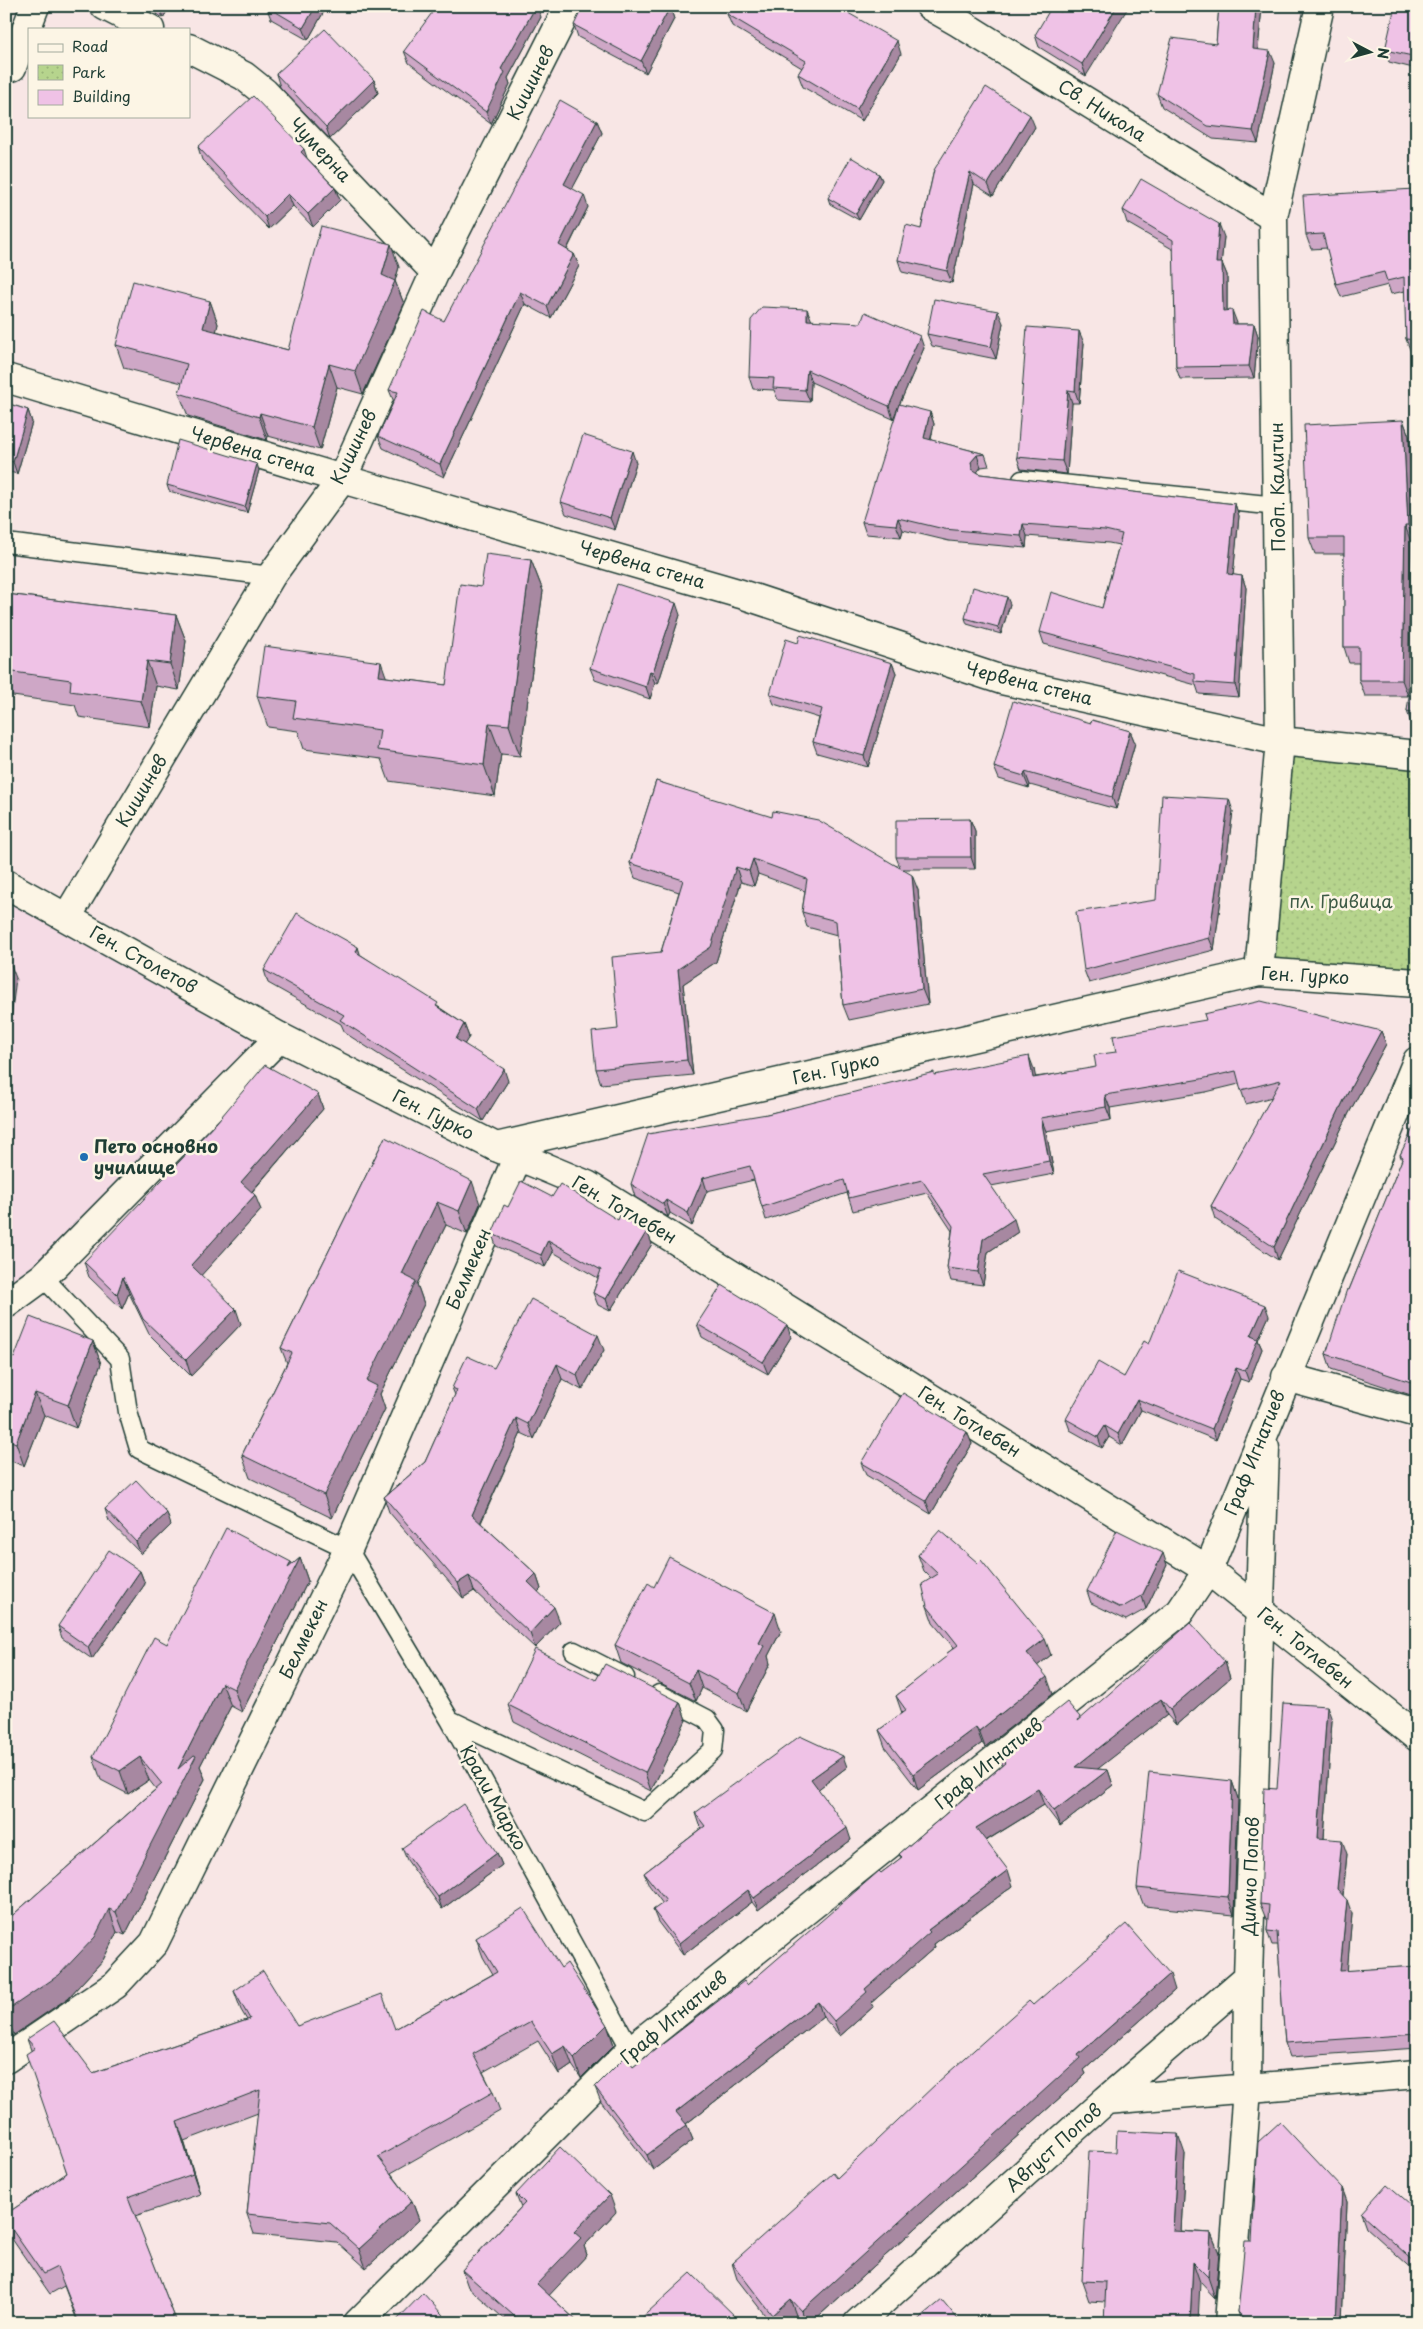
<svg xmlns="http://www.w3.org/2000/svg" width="1423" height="2329" viewBox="0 0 1423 2329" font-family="'Playpen Sans',sans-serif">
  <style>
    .built { fill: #f5dbe5 }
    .park { fill: url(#park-dots); stroke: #6a8860 }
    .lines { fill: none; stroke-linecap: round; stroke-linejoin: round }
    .service-casing { stroke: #1f3d34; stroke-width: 21 }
    .minor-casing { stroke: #1f3d34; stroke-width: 31 }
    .tertiary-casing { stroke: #1f3d34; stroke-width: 31 }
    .service { stroke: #fcf5e5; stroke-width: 18 }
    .minor { stroke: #fcf5e5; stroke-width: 28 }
    .tertiary { stroke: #fcf5e5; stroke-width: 28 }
    .wall { fill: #cea7c6; stroke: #1f3d34 }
    .shaded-wall { fill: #a788a1; stroke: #1f3d34 }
    .building { fill: #efc2e6; stroke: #1f3d34 }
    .poi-dot { fill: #1f6fb2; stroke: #fcf5e5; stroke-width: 2 }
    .labels { text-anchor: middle; stroke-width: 5; stroke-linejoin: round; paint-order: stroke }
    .street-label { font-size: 18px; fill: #1f3d34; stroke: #fcf5e5 }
    .park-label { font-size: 18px; fill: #3d5b46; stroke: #fcf5e5 }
    .poi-label { font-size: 18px; font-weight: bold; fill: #1f3d34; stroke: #fcf5e5; text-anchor: start }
  </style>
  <defs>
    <pattern id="park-dots" width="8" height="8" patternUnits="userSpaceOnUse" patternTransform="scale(1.25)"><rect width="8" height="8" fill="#b6d48d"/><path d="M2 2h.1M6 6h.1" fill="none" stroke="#9cb77a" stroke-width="1.8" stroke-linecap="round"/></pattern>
  </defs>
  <rect width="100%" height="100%" fill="#f8e6e5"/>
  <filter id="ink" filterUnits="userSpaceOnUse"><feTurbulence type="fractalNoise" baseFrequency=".02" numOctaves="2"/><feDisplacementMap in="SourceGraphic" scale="10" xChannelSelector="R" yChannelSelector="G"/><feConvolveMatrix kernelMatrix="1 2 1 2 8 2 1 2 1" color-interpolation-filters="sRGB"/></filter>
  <g filter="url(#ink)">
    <!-- built -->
    <path class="built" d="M6,887L280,1037L6,1304Z"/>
    <!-- park -->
    <path class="park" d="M1280,741L1417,755V983L1259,972Z"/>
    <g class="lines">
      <defs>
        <path id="service" d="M1022,480L1278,506
          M6,543L271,576
          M43,1277L120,1359L128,1412L139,1449L348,1549L450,1720L631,2050
          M574,1651L625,1677
          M450,1720L645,1812L713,1750L715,1730L707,1719L659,1694"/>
        <path id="minor" d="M105,6L150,29
          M930,6L958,22L1273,217
          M189,48L244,76L264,92L435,272
          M12,67L35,6
          M6,378L342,479L741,594L1002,680L1280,741L1417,755
          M67,917L271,576L342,479L435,272L569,6
          M1259,972L1280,741L1273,217L1320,6
          M496,1147L587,1185L1208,1570L1417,1737
          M6,1304L43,1277L280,1037
          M1286,1377L1417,1413
          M6,2059L115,1985L154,1943L348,1549L518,1156
          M1106,2100L1248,1977
          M358,2323L631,2050L1180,1612L1208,1570L1417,1061
          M858,2323L1106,2100L1417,2074
          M1229,2323L1247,2089L1248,1977L1265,1448"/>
        <path id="tertiary" d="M6,884L280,1037L496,1147L1259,972L1417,983"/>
      </defs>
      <!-- service casing -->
      <use href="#service" class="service-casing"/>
      <!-- minor casing -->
      <use href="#minor" class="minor-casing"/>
      <!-- tertiary casing -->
      <use href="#tertiary" class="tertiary-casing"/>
      <!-- service -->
      <use href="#service" class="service"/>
      <!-- minor -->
      <use href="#minor" class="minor"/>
      <!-- tertiary -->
      <use href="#tertiary" class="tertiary"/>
    </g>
    <!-- wall -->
    <path class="wall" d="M145,6H170L163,18Z
      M266,6H327L308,40L271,19Z
      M1065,6L1086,76L1039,47L1035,35L1061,12Z
      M1219,6H1262L1258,49L1275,63L1258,143L1213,139L1162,107L1157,94L1216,44Z
      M1417,6V69L1389,62L1385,50Z
      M670,7L674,19L646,73L578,37L574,25L626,13Z
      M727,14L901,54L862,121L803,87L798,74L802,68L732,26Z
      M541,17L508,78L510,84L491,124L409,63L404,51Z
      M276,74L374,80L378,93L330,139L280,87Z
      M597,121L602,133L572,189L588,207L567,250L574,254L579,266L551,318L525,304L444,477L383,448L378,436L394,402L389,390L444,321Z
      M1035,127L993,196L974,184L952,283L902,272L898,260L921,229L934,170Z
      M198,147L307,158L335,188L340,200L313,227L293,206L269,229L202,160Z
      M879,174L882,180L859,220L830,204L828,198Z
      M1415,192H1417V353L1411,352L1406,339L1405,291L1391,294L1388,285L1341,297L1336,284L1327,248L1311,249L1306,235Z
      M1123,210L1224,237L1221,263H1222L1227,275V311L1237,323V324H1254L1258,336L1254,378L1180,379L1176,367L1174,250L1127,223Z
      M399,267L395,281L404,304L363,394L337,387L320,450L268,436L267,440L188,416L179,393L182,383L124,368L116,345L210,301L218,324L216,331L288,350Z
      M811,321L924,348L893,419L811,382L810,402L778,400L774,390L753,389L749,377Z
      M1003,323L996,359L932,346L927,334Z
      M1084,343L1079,403H1072L1067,474L1021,469L1017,457Z
      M6,403L28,410L32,422L17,474L6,471Z
      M930,412L934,424L931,440L985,454L989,466L981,467L977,472L980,474L1235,504L1239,516L1233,575L1242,576L1246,588L1239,697L1199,694L1196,685L1044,644L1040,632L1102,608L1119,545L1109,543L1027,536L1026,548L949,541L903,530L901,537L866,534L862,522Z
      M1403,420L1409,436L1414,542H1411L1408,696H1365L1359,680V663H1349L1344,647V554H1315L1309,538Z
      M636,463L615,530L566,514L561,502Z
      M259,470L247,513L169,491L167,485Z
      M531,560L543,591L520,756L501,754L495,796L389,781L381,759L304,749L298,731L268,727L257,696L386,677L446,685L481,587Z
      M6,594L176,615L186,641L179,690L156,686L150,727L79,717L75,705L6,695Z
      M1010,604L1001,634L967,624L965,618Z
      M680,615L658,684L655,683L650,699L595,680L590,668Z
      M798,643L892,663L896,673L868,767L817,753L813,742L819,718L774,704L770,694Z
      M1417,660V727L1412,726L1407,711Z
      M1091,723L1130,731L1135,743L1116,809L1030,785L1029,788L999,779L994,767Z
      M656,781L900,867L896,857L970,819L975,831V869H903L918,890L928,1004L849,1020L843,1005L837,935L807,927L802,912L805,891L758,874L754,886L741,882L716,962L683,984L693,1075L601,1084L596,1069L661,952L679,892L635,878L630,863Z
      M1233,811L1214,950L1089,983L1084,970L1156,900Z
      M361,955L464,1024L469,1037L464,1044L508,1081L483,1121L345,1033L341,1024L268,983L264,970Z
      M1381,1031L1386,1044L1349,1113L1278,1260L1215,1219L1211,1206L1272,1097L1246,1104L1239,1084L1206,1092L1110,1108L1111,1120L1046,1131L1054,1174L991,1186L1018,1232L988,1252L983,1285L951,1281L947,1268L952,1231L927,1193L853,1211L847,1193L766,1220L754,1180L707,1191L692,1226L670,1213L668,1217L635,1197L631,1184L767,1114L935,1075L1034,1069L1035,1077Z
      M318,1094L323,1109L252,1192L261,1210L201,1275L241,1324L191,1376L149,1334L129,1293L122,1309L89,1277L84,1262Z
      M1417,1123V1397L1331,1369L1326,1354L1349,1290L1402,1160L1400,1155Z
      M385,1137L480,1204L467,1234L446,1225L417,1284L424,1304L380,1394L385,1409L332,1518L250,1478L242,1455L287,1363L281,1348Z
      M552,1197L647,1231L652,1244L610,1311L598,1305L593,1293L598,1278L553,1252L545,1267L496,1246L492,1234L508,1207Z
      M1269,1316L1258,1340L1262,1349L1249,1382L1240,1379L1216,1440L1141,1410L1122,1445L1109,1437L1102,1448L1070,1430L1066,1419L1124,1377L1149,1344Z
      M697,1324L791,1337L768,1374L702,1337Z
      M93,1341L101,1364L76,1428L44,1415L24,1466L6,1459V1355L14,1358Z
      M604,1350L582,1390L562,1379L534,1439L521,1433L481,1523L536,1574L541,1589L538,1592L560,1622L535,1648L474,1591L463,1598L389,1512L384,1497L425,1462L455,1395L452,1388L494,1368Z
      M967,1432L972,1444L931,1514L866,1475L861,1463Z
      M105,1509L171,1525L141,1554L109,1521Z
      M918,1555L1051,1655L1037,1666L1053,1694L985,1747L982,1743L918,1790L885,1747L879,1730L902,1713L896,1696L947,1657L946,1654L954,1648L933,1623L927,1606L931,1578L924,1571Z
      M300,1558L308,1581L242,1712L231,1706L200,1766L205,1779L125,1935L117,1932L103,1960L68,1998L14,2035L6,2026V1921L156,1789L149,1780L128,1794L101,1780L93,1757L167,1644L291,1562L292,1565Z
      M1167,1565L1146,1609L1126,1620L1091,1603L1087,1591Z
      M140,1571L145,1584L92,1659L62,1638L58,1626Z
      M654,1587L781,1631L768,1656L770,1664L746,1711L702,1688L696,1701L621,1663L615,1645Z
      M1225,1662L1230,1678L1176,1725L1167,1715L1097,1769L1108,1770L1113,1785L1060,1826L1044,1805L986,1841L1013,1886L934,1944L935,1947L871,2003L873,2007L840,2036L823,2017L686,2124L693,2140L653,2170L601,2102L595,2087L633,2067L747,1985L881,1873L901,1858L899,1854L1002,1765L999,1756L1080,1719Z
      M596,1680L680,1702L686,1720L651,1791L514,1722L508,1705Z
      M1332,1720L1324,1838L1347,1854L1343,1896L1352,1914L1347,1971L1417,1966V2048L1290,2057L1285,2043L1278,1945H1272L1267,1931L1268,1919H1266L1260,1904L1277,1789Z
      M847,1767L818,1789L851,1840L758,1910L752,1902L683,1955L658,1922L653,1910L663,1904L649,1885L644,1873L702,1828L699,1825L695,1813Z
      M1232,1781L1238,1799L1234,1915L1144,1906L1137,1888Z
      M402,1848L497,1853L502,1865L442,1909L407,1860Z
      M476,1938L561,1968L607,2025L614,2045L581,2078L572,2065L559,2074L538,2041L483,2072L493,2092L500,2111L391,2173L412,2201L419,2220L366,2268L337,2242L254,2234L247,2214L258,2113L184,2141L200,2194L135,2216L177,2323H78L64,2286L50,2294L10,2236L6,2226V2195L12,2210L67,2173L31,2050L27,2039L93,2073L247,2020L241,2010L234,1991L297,2026L395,2029L493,1974L483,1957Z
      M1175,1990L1084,2070L1086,2074L811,2323H803L796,2315L787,2323H771L737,2279L732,2263L837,2178L1033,2005Z
      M1116,2152L1185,2154L1181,2231L1211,2233L1219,2253L1215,2298L1200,2282L1105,2302L1089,2301L1082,2281Z
      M1342,2188L1347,2202L1342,2323H1242L1238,2312L1252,2241Z
      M516,2194L616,2212L584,2246L587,2255L549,2295L579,2323H509L468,2287L462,2270L521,2207Z
      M1417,2210V2273L1366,2227L1361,2213Z"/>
    <!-- shaded-wall -->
    <path class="shaded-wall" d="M159,6H170L163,18Z
      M316,6H327L308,40L303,28Z
      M536,6H537L541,17L508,78L510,84L491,124L486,112L501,69Z
      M1117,6H1129L1086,76L1082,64Z
      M1256,6H1262L1257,61L1253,49Z
      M670,7L674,19L646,73L641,61Z
      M897,41L901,54L862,121L857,109Z
      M1270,51L1275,63L1258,143L1253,131Z
      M374,80L378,93L330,139L326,127Z
      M1030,115L1035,127L993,196L988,184Z
      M597,121L602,133L568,197L564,184Z
      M304,149L308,161L301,152Z
      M970,172L974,184L952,283L947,271Z
      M879,174L882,180L859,220L856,214Z
      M335,188L340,200L313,227L308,214Z
      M288,194L293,206L269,229L265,217Z
      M584,195L588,207L563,257L559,245Z
      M1219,224L1224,237L1220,275L1216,263Z
      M391,244L399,267L395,281L404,304L363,394L355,371Z
      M574,254L579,266L551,318L547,306Z
      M1222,263L1227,275V323L1223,311Z
      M520,292L525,304L444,477L440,464Z
      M210,301L218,324L212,351L203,328Z
      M807,309L812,321L807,320Z
      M1232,310L1237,323V337L1233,324Z
      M998,311L1003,323L996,359L991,347Z
      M1254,324L1258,336L1254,378L1249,366Z
      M1079,331L1084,343L1079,403L1075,391Z
      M920,336L924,348L893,419L889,406Z
      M329,364L337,387L320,450L312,427Z
      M807,370L811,382L810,402L805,390Z
      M1068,390L1072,403L1067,474L1062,461Z
      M28,410L32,422L17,474L13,462Z
      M930,412L934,424L928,450L924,438Z
      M260,413L268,436L267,440L259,417Z
      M1403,420L1409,436L1414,542L1408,525Z
      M632,451L636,463L615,530L610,518Z
      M977,455L981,467L976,474L972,469L971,462Z
      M257,464L259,470L247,513L245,507Z
      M1235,504L1239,516L1232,586L1228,574Z
      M898,518L903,530L901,537L896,525Z
      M1023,524L1027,536L1026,548L1021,536Z
      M1405,525L1411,542L1408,696L1402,680Z
      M531,560L543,591L520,756L509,725Z
      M1242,576L1246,588L1239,697L1235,685Z
      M1007,597L1010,604L1001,634L998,627Z
      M676,603L680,615L658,684L653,672Z
      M176,615L186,641L179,690L170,664Z
      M147,661L156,686L150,727L141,701Z
      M381,662L392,693L379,676Z
      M892,663L896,673L868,767L864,756Z
      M650,671L655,683L650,699L646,687Z
      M489,723L501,754L495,796L484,765Z
      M1130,731L1135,743L1116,809L1112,797Z
      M1025,772L1030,785L1029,788L1024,776Z
      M1229,799L1233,811L1214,950L1209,938Z
      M970,819L975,831V869L971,857Z
      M753,859L758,874L754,886L749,871Z
      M736,867L741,882L716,962L683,984L693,1075L687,1060L678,969Z
      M912,875L918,890L928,1004L922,989Z
      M358,947L362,960L356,952Z
      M9,960L16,978L6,1060V985Z
      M464,1024L469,1037L460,1051L456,1039Z
      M1381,1031L1386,1044L1349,1113L1278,1260L1274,1247L1344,1100Z
      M1029,1056L1034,1069L1038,1091L1033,1078Z
      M504,1069L508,1081L483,1121L478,1109Z
      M318,1094L323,1109L247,1197L241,1182Z
      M1105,1095L1110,1108L1111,1120L1106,1107Z
      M1041,1118L1046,1131L1054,1174L1049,1161Z
      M703,1178L707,1191L692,1226L688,1213Z
      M472,1181L480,1204L467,1234L459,1211Z
      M255,1195L261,1210L197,1280L191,1265Z
      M666,1200L670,1213L668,1217L663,1204Z
      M437,1202L446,1225L417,1284L424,1304L380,1394L385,1409L332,1518L324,1495L367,1381L402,1274Z
      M1014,1219L1018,1232L988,1252L983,1285L978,1272L983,1239Z
      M647,1231L652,1244L610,1311L606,1299Z
      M548,1240L553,1252L545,1267L541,1255Z
      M123,1277L129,1293L122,1309L117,1294Z
      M1417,1300V1322L1412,1310Z
      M1265,1305L1269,1316L1258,1340L1262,1349L1249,1382L1245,1371L1251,1336Z
      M236,1309L241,1324L191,1376L186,1360Z
      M787,1325L791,1337L768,1374L763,1362Z
      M598,1335L604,1350L582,1390L577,1375Z
      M93,1341L101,1364L76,1428L68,1405Z
      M557,1364L562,1379L534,1439L528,1424Z
      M1236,1368L1240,1379L1216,1440L1212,1429Z
      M35,1393L44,1415L24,1466L16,1443Z
      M1137,1399L1141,1410L1122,1445L1118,1434Z
      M516,1418L521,1433L477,1530L472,1515Z
      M1105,1426L1109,1437L1102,1448L1098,1437Z
      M967,1432L972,1444L931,1514L926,1501Z
      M167,1513L171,1525L141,1554L136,1542Z
      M1163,1553L1167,1565L1146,1609L1142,1596Z
      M300,1558L308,1581L242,1712L234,1689L291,1562L294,1570Z
      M140,1571L145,1584L92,1659L88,1647Z
      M536,1574L541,1589L533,1597L528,1582Z
      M469,1576L474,1591L463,1598L458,1583Z
      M554,1607L560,1622L535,1648L530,1633Z
      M775,1613L781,1631L768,1656L770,1664L746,1711L739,1693L759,1643Z
      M1045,1639L1051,1655L1032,1670L1027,1653Z
      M1225,1662L1230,1678L1176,1725L1170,1709Z
      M696,1670L702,1688L696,1701L689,1683Z
      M1047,1677L1053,1694L985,1747L979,1731Z
      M222,1683L231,1706L200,1766L205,1779L125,1935L116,1912L178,1769Z
      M1161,1699L1167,1715L1081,1782L1075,1767Z
      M680,1702L686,1720L651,1791L645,1773Z
      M1327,1706L1332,1720L1323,1852L1318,1838Z
      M976,1727L982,1743L918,1790L913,1774Z
      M843,1756L847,1767L816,1791L811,1779Z
      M140,1757L149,1780L128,1794L120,1771Z
      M1108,1770L1113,1785L1060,1826L1054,1811Z
      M1232,1781L1238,1799L1234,1915L1228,1897Z
      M1038,1789L1044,1805L982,1843L976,1828Z
      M847,1828L851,1840L758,1910L754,1898Z
      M1342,1840L1347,1854L1342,1903L1337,1889Z
      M497,1853L502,1865L442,1909L438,1897Z
      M1008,1870L1013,1886L934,1944L935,1947L871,2003L873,2007L840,2036L834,2021L865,1989L928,1930Z
      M748,1890L752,1902L683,1955L679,1944Z
      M1347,1900L1352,1914L1346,1986L1340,1971Z
      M109,1909L117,1932L103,1960L68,1998L14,2035L6,2014V2011Z
      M1170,1974L1175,1990L1084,2070L1086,2074L811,2323H805L801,2311L1078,2055Z
      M818,2002L823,2017L682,2127L676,2112Z
      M607,2025L614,2045L581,2078L574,2058Z
      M565,2046L572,2065L559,2074L552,2054Z
      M177,2122L184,2141L200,2194L193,2174Z
      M687,2125L693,2140L653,2170L647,2155Z
      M1178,2134L1185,2154L1180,2251L1173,2231Z
      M1342,2188L1347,2202L1342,2323H1336Z
      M610,2195L616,2212L584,2246L587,2255L543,2302L537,2284L574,2232Z
      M412,2201L419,2220L366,2268L359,2249Z
      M1211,2233L1219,2253L1215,2298L1208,2277Z
      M1193,2262L1200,2282L1198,2323H1190Z
      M790,2299L796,2315L787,2323H774L772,2315Z"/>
    <!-- building -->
    <path class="building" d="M266,6H316L303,28Z
      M437,6H536L501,69L505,72L486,112L404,51Z
      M583,6H614L626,13L630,6H668L670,7L641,61L574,25Z
      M731,6H836L897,41L857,109L798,74L806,61L727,14Z
      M1052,6L1061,12L1065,6H1117L1082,64L1035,35Z
      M1219,6H1256L1253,49L1270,51L1253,131L1208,126L1157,94L1172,38L1216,44Z
      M1395,6H1417V57L1385,50Z
      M325,29L374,80L326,127L276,74Z
      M986,87L1030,115L988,184L970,172L947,271L898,260L906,225L921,229L934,170Z
      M253,96L304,149L301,152L335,188L308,214L288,194L265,217L198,147Z
      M560,100L597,121L564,184L584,195L559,245L574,254L547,306L520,292L440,464L378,436L398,392L389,390L424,311L444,321Z
      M851,157L879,174L856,214L828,198Z
      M1141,179L1219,224L1216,263H1222L1223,311L1232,310L1233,324H1254L1249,366L1176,367L1173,240L1123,210Z
      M1414,189V192H1417V340L1406,339L1404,277L1387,281L1384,272L1336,284L1323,234L1306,235L1303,196Z
      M321,226L391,244L382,275L395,281L355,371L329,364L312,427L260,413L259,417L179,393L187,364L116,345L133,281L210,301L203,328L288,350Z
      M934,299L998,311L991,347L927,334Z
      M762,307L807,309V320L861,323L865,312L920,336L889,406L807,370L805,390L773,388L774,378L749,377L751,320Z
      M1027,327L1079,331L1075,391L1068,390L1062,461L1017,457Z
      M6,403L28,410L13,462L6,460Z
      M899,404L930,412L924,438L985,454L977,455L971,462L972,469L980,474L1235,504L1228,574L1242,576L1235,685L1195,682V674L1040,632L1051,592L1102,608L1122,534L1105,530L1023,524L1021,536L944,529L898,518L896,525L862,522Z
      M1403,420L1408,525H1405L1402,680H1359V647H1344V538H1309L1304,425Z
      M583,435L632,451L610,518L561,502Z
      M178,440L257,464L245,507L167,485Z
      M486,554L531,560L509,725L489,723L484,765L377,750L380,730L293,718L296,701L257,696L264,646L381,662L379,676L446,685L460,584L481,587Z
      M617,584L676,603L653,672L650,671L646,687L590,668Z
      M973,587L1007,597L998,627L965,618Z
      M6,594L176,615L170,664L147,661L141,701L70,691L71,680L6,671Z
      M800,635L892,663L864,756L813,742L822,709L770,694L786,639L798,643Z
      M1414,660H1417V713L1407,711Z
      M1013,701L1091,723L1092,720L1130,731L1112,797L1025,772L1024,776L994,767Z
      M656,781L772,817L773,811L818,820L912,875L922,989L843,1005L836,921L802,912L807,879L753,859L749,871L736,867L711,947L678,969L687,1060L596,1069L592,1032L618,1029L612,957L661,952L683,880L630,863Z
      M1162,795L1229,799L1209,938L1084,970L1076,912L1156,900Z
      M970,819L971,857H896V820Z
      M297,913L358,947L356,952L438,1003L436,1006L464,1024L456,1039L504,1069L478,1109L340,1020L344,1015L264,970Z
      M6,960H9L6,985Z
      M1261,1001L1381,1031L1344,1100L1274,1247L1211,1206L1281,1080L1241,1090L1236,1071L1201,1079L1105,1095L1106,1107L1041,1118L1049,1161L983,1174L1014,1219L983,1239L978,1272L947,1268L953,1226L922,1180L849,1198L844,1180L762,1207L750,1166L703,1178L688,1213L666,1200L663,1204L631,1184L648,1134L767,1114L934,1072V1075L1029,1056L1033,1078L1096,1067L1094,1055L1116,1052L1113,1036L1206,1020L1204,1014Z
      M265,1065L318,1094L241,1182L255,1195L191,1265L236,1309L186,1360L143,1319L123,1277L117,1294L84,1262L216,1123Z
      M1416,1122L1417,1123V1300L1412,1310L1417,1312V1384L1326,1354L1347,1289L1349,1290L1403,1157L1400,1155Z
      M385,1137L472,1181L459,1211L437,1202L402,1274L416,1281L367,1381L377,1386L324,1495L242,1455L292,1353L281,1348Z
      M521,1181L552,1197L560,1184L618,1220L620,1215L647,1231L606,1299L593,1293L601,1270L548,1240L541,1255L492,1234L504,1205L508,1207Z
      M1178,1271L1265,1305L1251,1336L1258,1339L1245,1371L1236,1368L1212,1429L1137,1399L1118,1434L1105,1426L1098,1437L1066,1419L1098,1362L1124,1377L1144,1341L1149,1344Z
      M722,1285L787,1325L763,1362L697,1324Z
      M531,1299L598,1335L577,1375L557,1364L528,1424L516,1418L472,1515L536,1574L528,1582L554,1607L530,1633L469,1576L458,1583L384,1497L425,1462L457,1390L452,1388L467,1356L494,1368Z
      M30,1317L93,1341L68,1405L35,1393L16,1443L6,1439V1355L14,1358Z
      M903,1393L967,1432L926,1501L861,1463Z
      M136,1480L167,1513L136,1542L105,1509Z
      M226,1528L291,1562L288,1568L300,1558L234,1689L222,1683L178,1769L194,1755L196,1756L116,1912L109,1909L95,1937L59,1975L6,2011V1921L162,1784L140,1757L120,1771L93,1757L154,1637L167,1644Z
      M940,1530L978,1563L981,1560L1045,1639L1027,1653L1047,1677L979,1731L976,1727L913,1774L879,1730L906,1710L896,1696L947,1656L946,1654L958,1645L927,1606L922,1584L938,1574L918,1555Z
      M1117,1530L1163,1553L1142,1596L1121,1608L1087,1591Z
      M109,1550L140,1571L88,1647L58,1626Z
      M669,1557L775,1613L759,1643L764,1646L739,1693L696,1670L689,1683L615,1645L648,1583L654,1587Z
      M1190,1623L1225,1662L1170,1709L1161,1699L1075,1767L1108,1770L1054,1811L1038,1789L976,1828L1008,1870L928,1930L930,1932L865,1989L867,1992L834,2021L818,2002L676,2112L687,2125L647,2155L595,2087L626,2056L633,2067L744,1981L747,1985L879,1871L881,1873L902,1857L899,1854L1005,1763L999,1756L1067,1702L1080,1717L1078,1721Z
      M535,1649L596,1680L605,1664L680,1702L645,1773L508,1705Z
      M1283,1703L1327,1706L1318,1838L1342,1840L1337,1889L1347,1900L1340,1971L1417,1966V2034L1285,2043L1277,1932L1267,1931L1269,1905L1260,1904L1264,1788L1277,1789Z
      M800,1736L843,1756L811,1779L847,1828L754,1898L748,1890L679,1944L653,1910L666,1901L644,1873L705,1826L695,1813Z
      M1149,1772L1232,1781L1228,1897L1137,1888Z
      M463,1804L497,1853L438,1897L402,1848Z
      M523,1908L561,1968L567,1963L607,2025L574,2058L565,2046L552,2054L531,2022L473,2054L493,2092L378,2157L412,2201L359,2249L330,2223L247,2214L260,2090L177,2122L193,2174L128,2197L177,2323H79L57,2267L43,2274L6,2221V2214L67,2173L26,2054L35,2048L27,2039L54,2021L93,2073L250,2019L234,1991L263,1971L297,2026L382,1994L395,2029L497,1972L476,1938Z
      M1126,1924L1170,1974L1078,2055L1080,2058L801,2311L790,2299L772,2315L732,2263L833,2173L837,2178L938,2082L1029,2001L1033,2005Z
      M1280,2122L1342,2188L1336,2323H1248L1238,2312L1245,2241H1252L1258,2142Z
      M1117,2131L1178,2134L1173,2231L1211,2233L1208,2277L1193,2262L1190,2323H1104L1106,2282L1082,2281L1089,2151L1116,2152Z
      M560,2147L610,2195L574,2232L581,2238L537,2284L579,2323H522L462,2270L525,2203L516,2194Z
      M1387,2184L1417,2210V2264L1361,2213Z
      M691,2273L742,2323H636Z
      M423,2293L450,2323H394Z
      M942,2300L961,2323H914Z
      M6,2310L11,2323H6Z"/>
  </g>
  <!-- markers -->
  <circle class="poi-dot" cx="84" cy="1157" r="5"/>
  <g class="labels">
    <!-- street labels -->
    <g class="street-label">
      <text transform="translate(531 83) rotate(-63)" y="6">Кишинев</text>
      <text transform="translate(1102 111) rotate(32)" y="6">Св. Никола</text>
      <text transform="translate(320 150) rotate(47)" y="6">Чумерна</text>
      <text transform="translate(354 447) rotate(-64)" y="6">Кишинев</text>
      <text transform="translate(253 452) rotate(17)" y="6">Червена стена</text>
      <text transform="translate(1278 487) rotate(-91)" y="6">Подп. Калитин</text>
      <text transform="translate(642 565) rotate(16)" y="6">Червена стена</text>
      <text transform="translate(1029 684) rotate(14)" y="6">Червена стена</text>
      <text transform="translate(142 791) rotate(-59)" y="6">Кишинев</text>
      <text transform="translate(143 960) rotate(29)" y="6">Ген. Столетов</text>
      <text transform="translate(1305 976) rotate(3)" y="6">Ген. Гурко</text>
      <text transform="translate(836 1069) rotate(-13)" y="6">Ген. Гурко</text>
      <text transform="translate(433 1115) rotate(27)" y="6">Ген. Гурко</text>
      <text transform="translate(624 1210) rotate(30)" y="6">Ген. Тотлебен</text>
      <text transform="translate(469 1269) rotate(-67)" y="6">Белмекен</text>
      <text transform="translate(969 1422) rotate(32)" y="6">Ген. Тотлебен</text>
      <text transform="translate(1255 1453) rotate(-68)" y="6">Граф Игнатиев</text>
      <text transform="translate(304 1639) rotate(-64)" y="6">Белмекен</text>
      <text transform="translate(1305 1648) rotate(39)" y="6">Ген. Тотлебен</text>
      <text transform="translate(989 1764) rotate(-39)" y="6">Граф Игнатиев</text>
      <text transform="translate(493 1798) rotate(61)" y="6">Крали Марко</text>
      <text transform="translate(1251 1876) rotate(-88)" y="6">Димчо Попов</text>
      <text transform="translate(674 2018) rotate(-40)" y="6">Граф Игнатиев</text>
      <text transform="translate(1054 2148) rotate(-42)" y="6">Август Попов</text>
    </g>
    <!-- park labels -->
    <g class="park-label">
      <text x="1341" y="908">пл. Гривица</text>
    </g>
    <!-- poi labels -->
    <g class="poi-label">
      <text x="94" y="1153">Пето основно<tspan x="94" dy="21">училище</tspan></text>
    </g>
  </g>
  <!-- margin -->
  <rect width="1423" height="2329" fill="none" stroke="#fcf5e5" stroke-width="25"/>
  <rect x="12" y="12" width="1398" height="2304" fill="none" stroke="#1f3d34" stroke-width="2" filter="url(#ink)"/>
  <!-- legend -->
  <rect x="28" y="28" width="162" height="90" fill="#fcf5e5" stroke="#a4ab9e"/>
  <rect x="38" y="44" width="25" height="8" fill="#fcf5e5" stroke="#a4ab9e"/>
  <text x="72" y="52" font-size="15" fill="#1f3d34">Road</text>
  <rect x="38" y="65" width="25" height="15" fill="url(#park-dots)" stroke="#a4ab9e"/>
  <text x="72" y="78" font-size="15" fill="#1f3d34">Park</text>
  <rect x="38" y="90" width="25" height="15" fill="#efc2e6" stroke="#a4ab9e"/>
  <text x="72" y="102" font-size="15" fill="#1f3d34">Building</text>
  <!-- north arrow -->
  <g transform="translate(1370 52) rotate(96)" stroke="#fcf5e5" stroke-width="4" paint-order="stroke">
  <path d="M0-4L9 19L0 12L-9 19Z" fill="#1f3d34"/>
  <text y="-8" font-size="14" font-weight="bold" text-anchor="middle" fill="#1f3d34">N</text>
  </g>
</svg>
